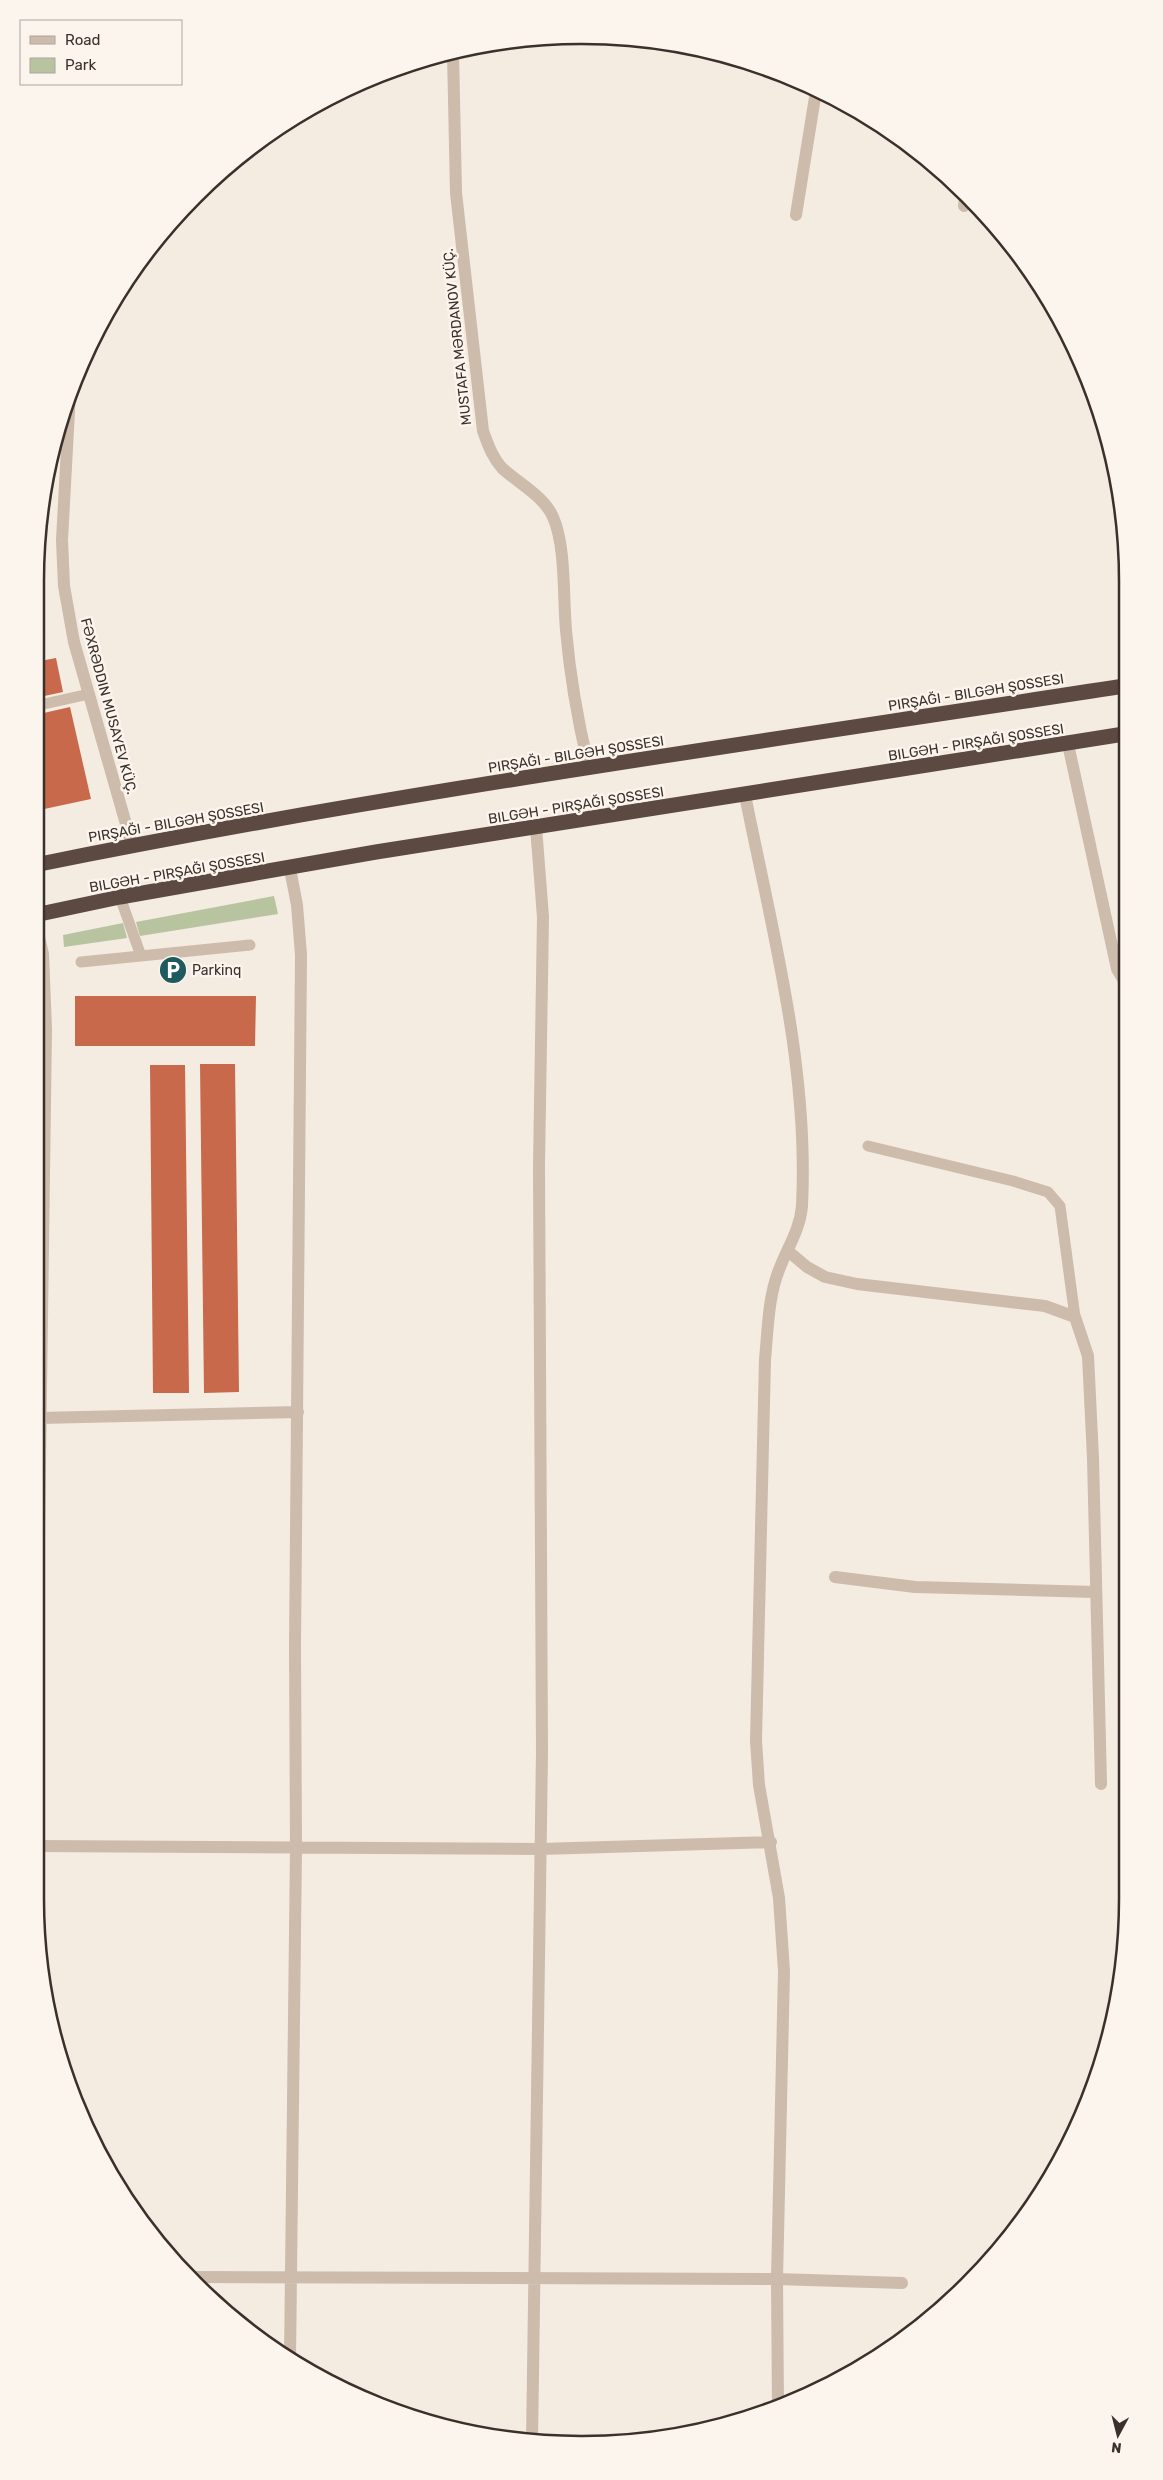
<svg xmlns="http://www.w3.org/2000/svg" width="1163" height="2480" viewBox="0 0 1163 2480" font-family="Rubik,sans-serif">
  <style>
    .green { fill: #b8c4a0 }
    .building { fill: #c8694b }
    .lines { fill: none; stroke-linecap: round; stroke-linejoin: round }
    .lane { stroke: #cdbbac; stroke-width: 11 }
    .street { stroke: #cdbbac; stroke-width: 12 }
    .highway { stroke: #5c4a42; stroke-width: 15 }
    .labels { text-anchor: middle; stroke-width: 5; stroke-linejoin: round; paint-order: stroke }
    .street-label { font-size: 14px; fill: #3b302b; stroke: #fbf5ee }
    .poi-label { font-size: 14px; fill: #3b302b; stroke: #fbf5ee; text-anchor: start }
    .rim { fill: none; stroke: #3b302b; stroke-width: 2.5 }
  </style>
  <rect width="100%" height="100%" fill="#f4ebe1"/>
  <!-- green -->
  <path class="green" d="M274,896L278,914L140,936L136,922Z
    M123,923L127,938L64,947L63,935Z"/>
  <!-- building -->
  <path class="building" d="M56,658L63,692L35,698V662Z
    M70,707L91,799L35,811V715Z
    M75,996H256L255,1046H75Z
    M200,1064H235L239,1392L204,1393Z
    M150,1065H185L189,1393H153Z"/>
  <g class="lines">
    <!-- lane -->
    <path class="lane" d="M35,706L89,694
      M120,897L141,956
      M81,962L250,945
      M868,1146L1013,1181L1048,1192L1060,1206L1075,1317"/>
    <!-- street -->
    <path class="street" d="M453,52L456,193L483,431C488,444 492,457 502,468C518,483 544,496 553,517C566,546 563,598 566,630C570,677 578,722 589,768
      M964,206L965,199
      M796,215L816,91
      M70,393L62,540L64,586L74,642L132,845
      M1068,744L1117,969L1125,982
      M745,795C772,930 809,1067 802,1206C800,1230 787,1248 779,1270C768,1297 768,1330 765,1359L756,1741L759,1785L779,1898L784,1971L777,2279L778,2408
      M290,869L297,905L301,955L295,1647L296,1848L290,2359
      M788,1251L807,1267L825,1277L857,1284L1045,1306L1075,1317L1088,1356L1093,1458L1101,1784
      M40,1418L298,1412
      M835,1577L915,1587L1095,1592
      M35,1825L46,1029L43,954L35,921
      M35,1846L541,1849L771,1842
      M191,2277L777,2279L902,2283
      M532,2442L542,1752L539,1166L543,917L536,827"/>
    <!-- highway -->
    <path class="highway" d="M35,865C395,792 761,742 1124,686
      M35,915L120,897L376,852L1124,734"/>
  </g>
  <!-- icons -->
  <defs>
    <symbol id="parking-disc" viewBox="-11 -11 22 22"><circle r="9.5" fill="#1f5a5e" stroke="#fbf5ee"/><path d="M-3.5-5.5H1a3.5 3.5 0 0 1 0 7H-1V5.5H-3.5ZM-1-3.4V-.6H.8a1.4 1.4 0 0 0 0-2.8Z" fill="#fff"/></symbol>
  </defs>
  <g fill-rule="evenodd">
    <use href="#parking-disc" x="157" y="954" width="32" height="32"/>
  </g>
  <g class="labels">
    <!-- street labels -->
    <g class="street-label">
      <text transform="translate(457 337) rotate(-96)" y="5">MUSTAFA MƏRDANOV KÜÇ.</text>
      <text transform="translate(976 692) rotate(-9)" y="5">PIRŞAĞI - BILGƏH ŞOSSESI</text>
      <text transform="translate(109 706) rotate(75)" y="5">FƏXRƏDDIN MUSAYEV KÜÇ.</text>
      <text transform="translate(976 742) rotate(-9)" y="5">BILGƏH - PIRŞAĞI ŞOSSESI</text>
      <text transform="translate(576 754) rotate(-9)" y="5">PIRŞAĞI - BILGƏH ŞOSSESI</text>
      <text transform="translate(576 805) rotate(-9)" y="5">BILGƏH - PIRŞAĞI ŞOSSESI</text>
      <text transform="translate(176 822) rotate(-10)" y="5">PIRŞAĞI - BILGƏH ŞOSSESI</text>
      <text transform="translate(177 872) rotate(-10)" y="5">BILGƏH - PIRŞAĞI ŞOSSESI</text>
    </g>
    <!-- poi labels -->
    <g class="poi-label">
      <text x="192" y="975">Parkinq</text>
    </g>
  </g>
  <!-- crop -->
  <path d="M0 0H1163V2480H0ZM581 44H582A537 537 0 0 1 1119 581V1899A537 537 0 0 1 582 2436H581A537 537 0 0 1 44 1899V581A537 537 0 0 1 581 44Z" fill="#fbf5ee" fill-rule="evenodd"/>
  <path class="rim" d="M581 44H582A537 537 0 0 1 1119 581V1899A537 537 0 0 1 582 2436H581A537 537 0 0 1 44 1899V581A537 537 0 0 1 581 44Z"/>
  <!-- legend -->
  <rect x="20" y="20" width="162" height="65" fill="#fbf5ee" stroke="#aea6a0"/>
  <rect x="30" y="36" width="25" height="8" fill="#cdbbac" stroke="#aea6a0"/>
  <text x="65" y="45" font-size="15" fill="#3b302b">Road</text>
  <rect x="30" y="58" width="25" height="15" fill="#b8c4a0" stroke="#aea6a0"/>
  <text x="65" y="70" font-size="15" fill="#3b302b">Park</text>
  <!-- north arrow -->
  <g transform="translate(1118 2435) rotate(187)" stroke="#fbf5ee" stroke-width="4" paint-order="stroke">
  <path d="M0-4L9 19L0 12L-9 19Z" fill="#3b302b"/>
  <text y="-8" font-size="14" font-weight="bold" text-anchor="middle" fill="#3b302b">N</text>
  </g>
</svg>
